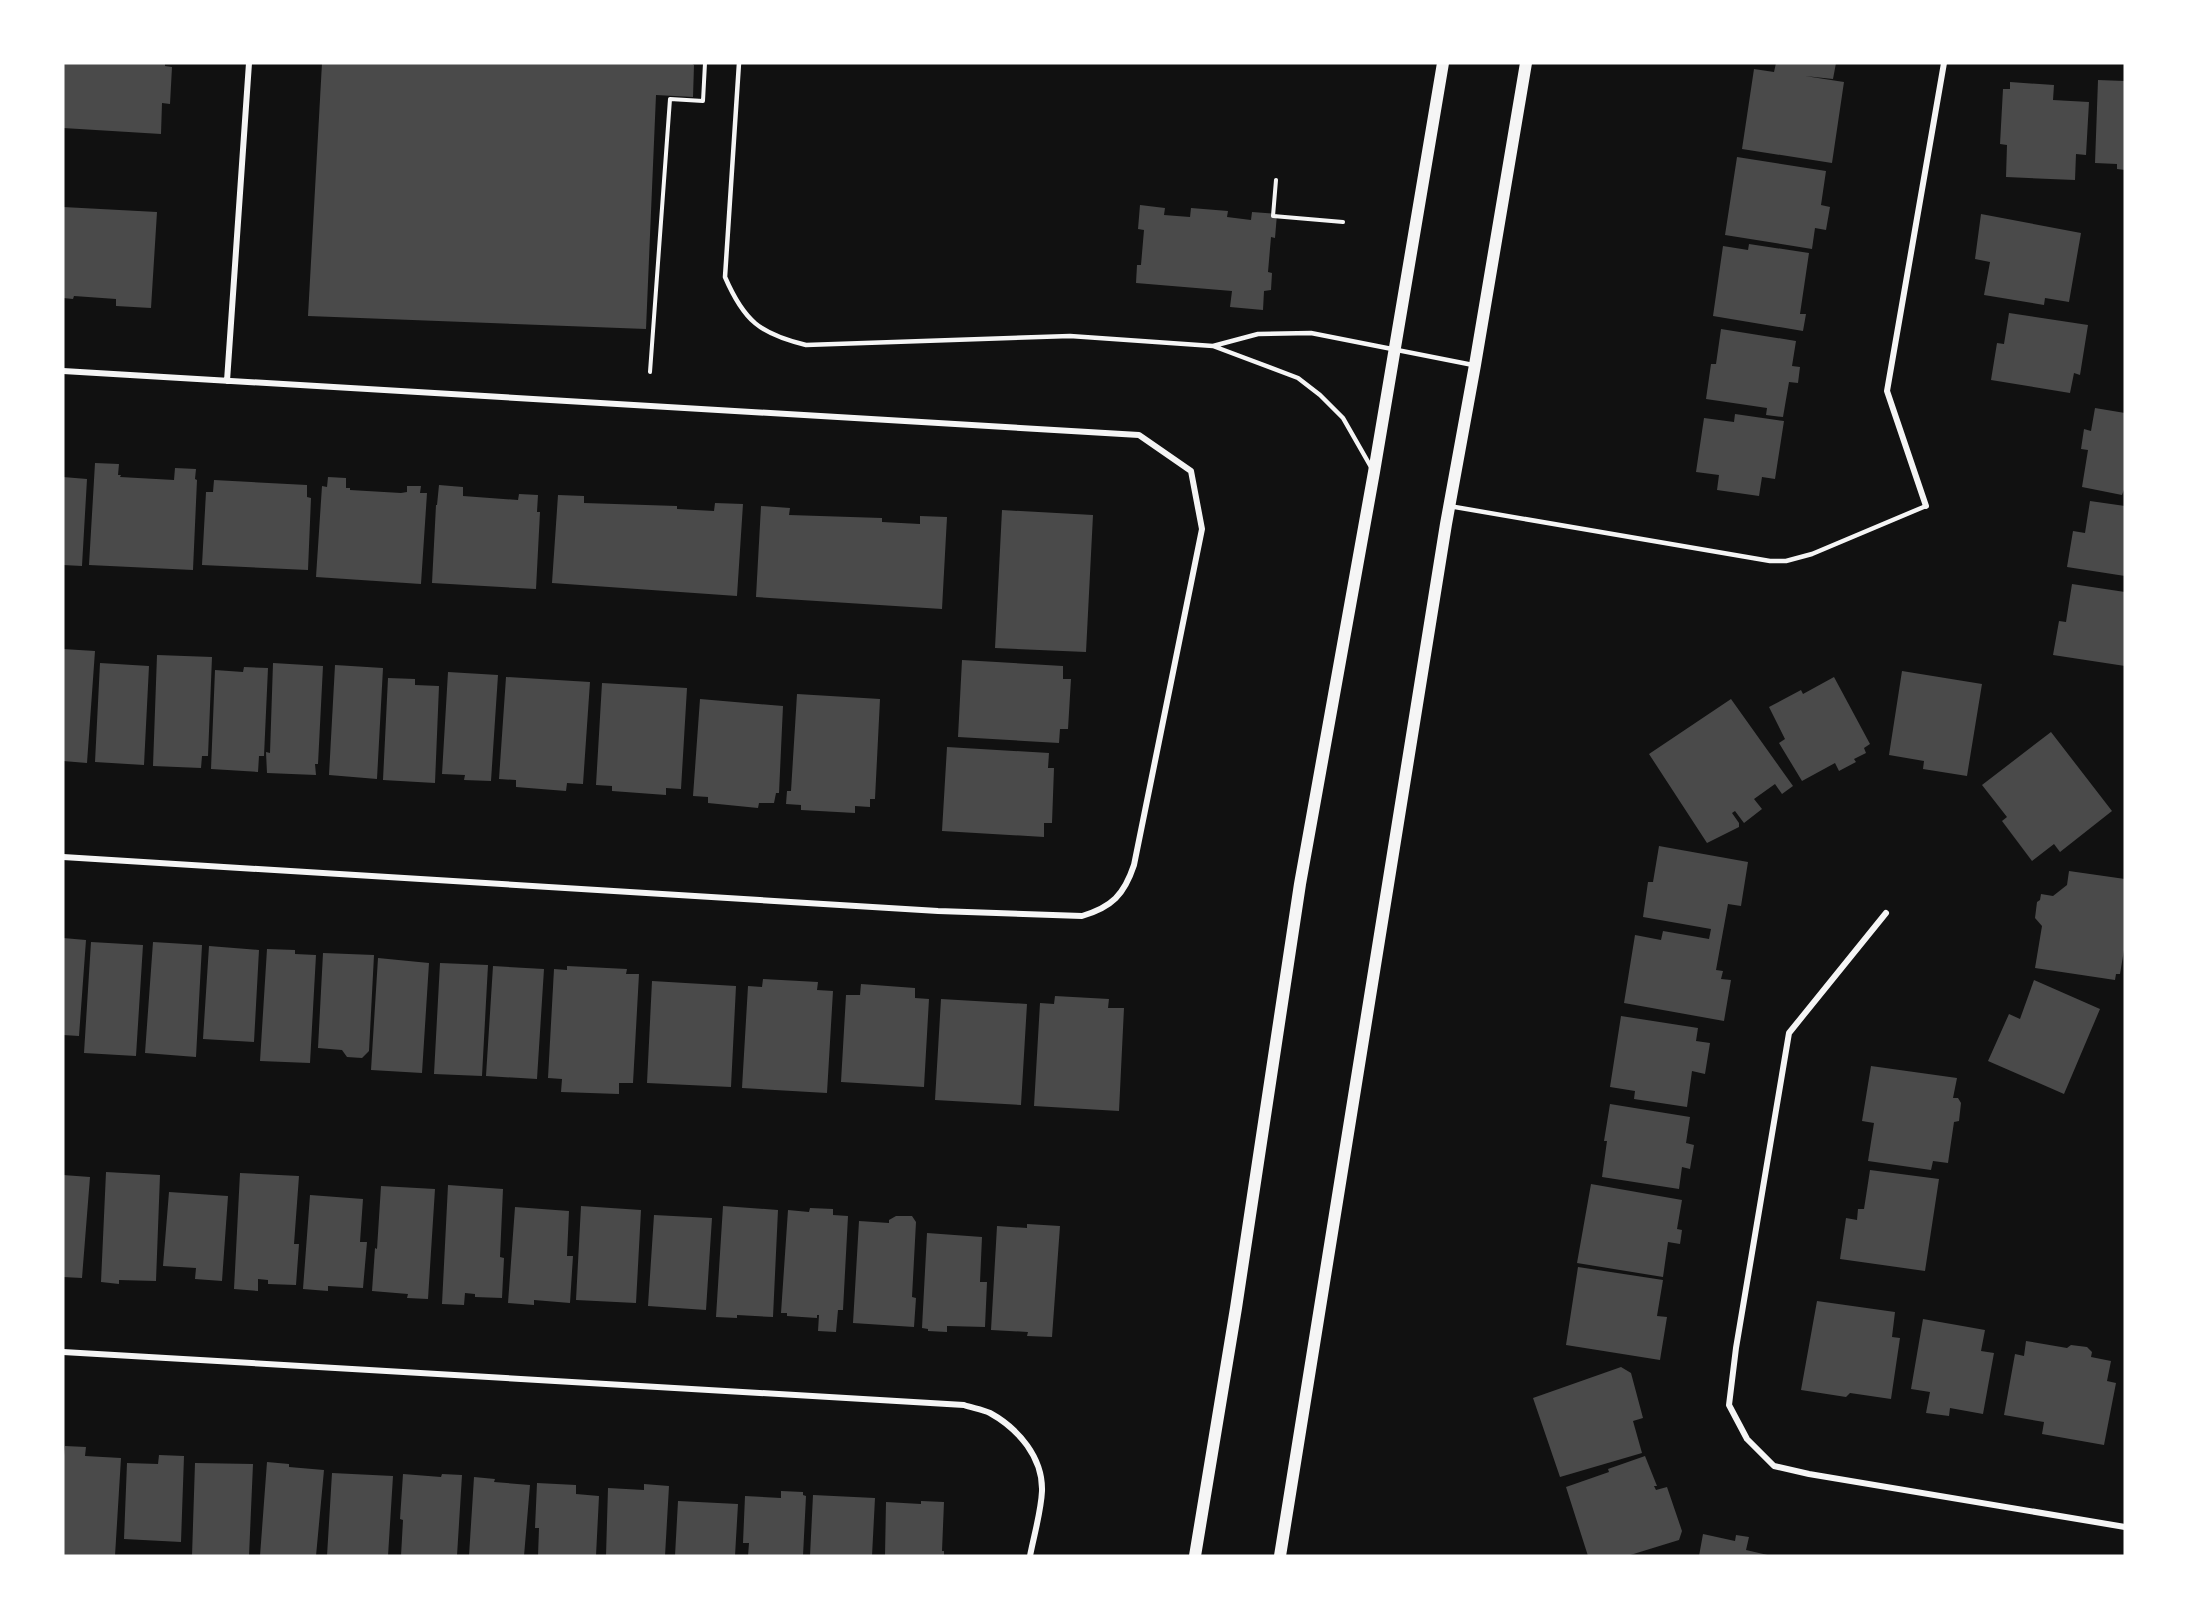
<svg xmlns="http://www.w3.org/2000/svg" width="2188" height="1619" viewBox="0 0 2188 1619" font-family="'Alegreya Sans',sans-serif">
  <style>
    .building { fill: #4a4a4a }
    .lines { fill: none; stroke-linecap: round; stroke-linejoin: round }
    .path { stroke: #f5f5f5; stroke-width: 4 }
    .service { stroke: #f5f5f5; stroke-width: 4.5 }
    .minor { stroke: #f5f5f5; stroke-width: 6 }
    .secondary { stroke: #f5f5f5; stroke-width: 12 }
  </style>
  <rect width="100%" height="100%" fill="#111"/>
  <!-- building -->
  <path class="building" d="M63,63H165V66L172,67L170,104L162,103L161,134L63,128Z
    M322,63H691L694,65L693,97L656,95L646,329L308,316Z
    M1776,63H1836L1833,79L1805,76L1844,82L1832,163L1742,149L1754,69L1774,72Z
    M2098,80L2125,81V170L2117,169V164L2095,163Z
    M2010,82L2054,85L2053,100L2089,102L2086,155L2076,154L2075,180L2006,177L2007,145L2000,144L2003,89H2010Z
    M1737,157L1826,171L1821,205L1830,207L1826,230L1815,228L1812,249L1725,235Z
    M1140,205L1165,208L1164,215L1190,217L1191,208L1228,211L1227,217L1251,220L1252,212L1277,214L1275,238L1271,237L1268,272L1272,273L1271,290L1264,291L1263,310L1230,307L1232,291L1136,283L1137,265H1141L1144,230L1138,229Z
    M63,207L157,212L151,308L116,306V299L74,296L73,299L63,298Z
    M1981,214L2081,233L2069,302L2045,298L2044,305L1984,295L1990,262L1975,259Z
    M1749,244L1809,253L1800,314H1806L1803,331L1713,316L1723,246L1748,250Z
    M2009,313L2088,325L2080,375L2074,373L2070,393L1991,380L1997,343L2004,344Z
    M1721,329L1796,341L1792,366L1800,367L1798,383L1789,382L1783,417L1766,415L1767,408L1706,399L1711,364H1716Z
    M2095,408L2125,413V487L2122,495L2082,487L2088,450L2081,449L2084,429L2091,431Z
    M1735,414L1784,421L1775,479L1762,477L1759,496L1717,490L1719,475L1696,472L1704,418L1734,422Z
    M95,463L119,464L118,475H121L120,477L174,480L175,468L196,469L195,479L197,480L193,570L89,565Z
    M63,477L87,479L82,566L63,565Z
    M328,477L346,478V488H350V490L401,493L407,492V486H421L420,493H427L421,584L316,577L322,486L327,487Z
    M214,480L307,485V497L311,498L308,570L202,565L206,492H213Z
    M439,485L463,487V496L518,500L519,494L538,495L537,512H540L536,589L432,583L436,505H437Z
    M558,495L584,496V503L677,506V509L714,511L715,503L743,504L737,596L552,583Z
    M2090,501L2125,506V576L2067,567L2073,531L2085,533Z
    M761,506L790,508L789,515L882,518V522L920,524V516L947,517L942,609L756,597Z
    M1002,510L1093,515L1086,652L995,648Z
    M2072,584L2125,592V666L2053,655L2059,621L2066,622Z
    M63,649L95,651L87,763L63,761Z
    M157,655L212,657L208,756H202L201,768L153,766Z
    M962,660L1063,666V679H1071L1068,729H1060L1059,743L958,737Z
    M100,663L149,666L144,765L95,762Z
    M273,663L323,666L318,764H315L316,775L267,773L266,752L270,753Z
    M335,665L383,668L377,779L329,775Z
    M244,667L268,668L264,756H259L258,772L211,769L215,670L243,672Z
    M1902,671L1982,684L1967,776L1923,769L1924,761L1889,755Z
    M448,672L498,675L491,781L464,780L465,775L442,774Z
    M506,677L590,682L583,784L567,783L566,791L516,787V780L499,779Z
    M1834,677L1870,744L1864,748L1866,753L1854,759L1856,762L1839,771L1835,763L1802,781L1779,743L1785,739L1769,707L1801,690L1803,694Z
    M388,678L415,679V685L439,686L435,783L383,780Z
    M602,683L687,688L681,789L666,788V795L612,791V786L596,785Z
    M797,694L880,699L875,799H870V807L855,806V813L801,810V805L786,804L787,791H791Z
    M700,699L783,706L779,793H776L774,803H759L758,808L708,803V797L693,796Z
    M1731,699L1793,786L1782,794L1775,784L1754,799L1762,809L1744,823L1735,811L1732,813L1739,823V827L1707,843L1649,754Z
    M2051,732L2112,811L2060,852L2054,844L2032,861L2002,821L2007,817L1982,785Z
    M947,747L1049,753L1048,768H1054L1052,823H1044V837L942,831Z
    M1659,846L1748,862L1741,906L1728,904L1716,970L1723,971L1721,979L1731,980L1724,1021L1624,1003L1635,935L1661,940L1663,931L1709,939L1711,929L1643,917L1648,882H1653Z
    M2069,871L2125,879V944L2120,974H2116L2115,980L2035,968L2042,926L2035,918L2037,902L2040,900L2041,894L2053,896L2067,885Z
    M63,938L86,940L79,1036L63,1035Z
    M91,942L143,945L136,1056L84,1053Z
    M153,942L202,945L196,1057L145,1053Z
    M209,946L259,950L254,1042L203,1039Z
    M267,949L295,950V954L316,955L310,1063L260,1061Z
    M323,953L374,955L369,1051L362,1058L347,1057L342,1050L318,1048Z
    M378,958L429,963L422,1073L371,1070Z
    M440,963L488,965L482,1076L434,1074Z
    M493,966L544,969L537,1079L486,1076Z
    M567,966L627,969L626,974H639L633,1083H619V1094L561,1092L562,1079L548,1078L554,969L567,970Z
    M763,979L818,982L817,990L833,991L827,1093L742,1088L748,986L762,987Z
    M2034,980L2100,1009L2064,1094L1988,1061L2009,1014L2020,1019Z
    M652,981L736,986L731,1087L647,1083Z
    M861,984L915,988V998L929,999L924,1087L841,1082L846,995H860Z
    M1055,996L1109,999L1108,1008H1124L1119,1111L1034,1106L1040,1003L1054,1004Z
    M941,999L1027,1004L1021,1105L935,1100Z
    M1621,1016L1698,1028L1696,1041L1710,1043L1705,1074L1692,1071L1687,1107L1634,1099L1635,1091L1610,1087Z
    M1871,1066L1957,1078L1953,1098H1958L1961,1103L1959,1121L1954,1122L1948,1163L1933,1161L1931,1170L1868,1161L1874,1123L1862,1121Z
    M1610,1104L1690,1117L1686,1143L1694,1145L1690,1169L1682,1167L1679,1189L1602,1177L1607,1141H1604Z
    M1870,1170L1939,1179L1925,1271L1840,1259L1846,1218L1857,1220L1858,1209H1864Z
    M106,1172L160,1175L156,1281L119,1280V1284L101,1282Z
    M240,1173L299,1176L294,1244H299L296,1285L268,1284V1280L258,1279V1291L234,1289Z
    M63,1175L90,1177L82,1278L63,1277Z
    M1591,1184L1682,1200L1677,1229L1682,1230L1680,1244L1668,1242L1663,1277L1577,1263Z
    M448,1185L503,1189L500,1257L504,1258L502,1298L475,1297V1294L465,1293L464,1305L442,1304Z
    M381,1186L435,1189L428,1299L407,1298L408,1294L372,1291L375,1248L377,1249Z
    M169,1192L228,1196L222,1281L195,1279L196,1268L163,1266Z
    M310,1195L363,1199L360,1242H367L363,1288L328,1286V1291L303,1289Z
    M581,1206L641,1210L636,1303L576,1300Z
    M723,1206L778,1210L773,1317L737,1315V1318L716,1317Z
    M515,1207L569,1211L567,1256H573L570,1303L534,1300V1305L508,1303Z
    M810,1208L833,1209V1215L848,1216L843,1310H838L836,1332L818,1331L819,1315H817V1318L787,1316V1313H781L788,1210L809,1212Z
    M654,1215L712,1218L706,1310L648,1306Z
    M896,1216H912L916,1222L912,1297L916,1298L914,1327L853,1323L859,1221L889,1223V1220Z
    M1027,1224L1060,1226L1052,1337L1027,1336L1028,1332L991,1330L997,1226L1027,1228Z
    M927,1233L982,1237L980,1282H987L985,1327L947,1326V1332L928,1331V1329L922,1328Z
    M1578,1267L1663,1280L1657,1316L1667,1317L1660,1360L1566,1345Z
    M1817,1301L1895,1312L1892,1337L1900,1338L1891,1399L1850,1393L1846,1397L1801,1390Z
    M1923,1319L1985,1330L1981,1351L1994,1353L1983,1414L1950,1408L1949,1416L1926,1413L1930,1392L1911,1389Z
    M2026,1341L2067,1348L2071,1345L2087,1347L2092,1352L2091,1357L2111,1361L2107,1381L2116,1383L2104,1445L2042,1434L2044,1422L2004,1415L2015,1354L2024,1356Z
    M1621,1367L1631,1373L1643,1418L1633,1421L1642,1453L1560,1477L1533,1398Z
    M65,1446L86,1447L85,1456L121,1458L115,1556H63V1465Z
    M159,1455L184,1456L181,1542L124,1539L127,1463L158,1464Z
    M1645,1456L1657,1486H1654L1656,1490L1667,1487L1682,1531L1679,1540L1627,1556H1588L1566,1487L1609,1472L1608,1469Z
    M267,1462L289,1464V1467L324,1470L316,1556H260Z
    M195,1463L253,1464L249,1556H192Z
    M332,1473L393,1476L388,1556H327Z
    M403,1474L441,1477L442,1474L462,1475L457,1556H401L403,1520L400,1519Z
    M474,1477L495,1479L494,1482L530,1485L524,1556H469Z
    M537,1483L576,1485V1494L599,1496L596,1556H538L539,1528H535Z
    M644,1484L669,1486L665,1556H606L608,1488L644,1490Z
    M781,1491L803,1492V1495L806,1496L803,1556H748L749,1543H743L745,1496L781,1498Z
    M813,1495L875,1498L872,1556H810Z
    M678,1501L738,1504L735,1556H675Z
    M921,1501L944,1502L942,1551H944V1556H885L886,1502L921,1504Z
    M1703,1534L1735,1541L1736,1535L1749,1537L1746,1550L1772,1556H1699Z"/>
  <g class="lines">
    <!-- path -->
    <path class="path" d="M1276,180L1273,216L1343,222
      M650,372L670,99L703,101L705,63"/>
    <!-- service -->
    <path class="service" d="M739,63L725,277C744,321 760,334 806,345L1070,336L1213,346L1298,378L1320,395L1343,418L1371,467
      M1213,346L1258,334L1311,333L1473,365
      M1449,506L1770,561H1786L1812,554L1926,506"/>
    <!-- minor -->
    <path class="minor" d="M63,371L1139,435L1191,471L1202,529L1134,865C1124,895 1112,907 1082,916L938,911L63,857
      M227,381L249,63
      M1926,506L1887,391L1944,63
      M1886,913L1789,1033L1736,1348L1729,1405L1747,1439L1774,1466L1809,1474L2125,1527
      M63,1352L964,1405C972,1408 982,1409 990,1413C1019,1429 1043,1458 1042,1491C1041,1512 1034,1535 1030,1556"/>
    <!-- secondary -->
    <path class="secondary" d="M1195,1556L1236,1308L1300,884L1374,472L1443,63
      M1280,1556L1446,524L1475,365L1526,63"/>
  </g>
  <!-- border -->
  <rect width="2188" height="1619" fill="none" stroke="#ffffff" stroke-width="129"/>
</svg>
